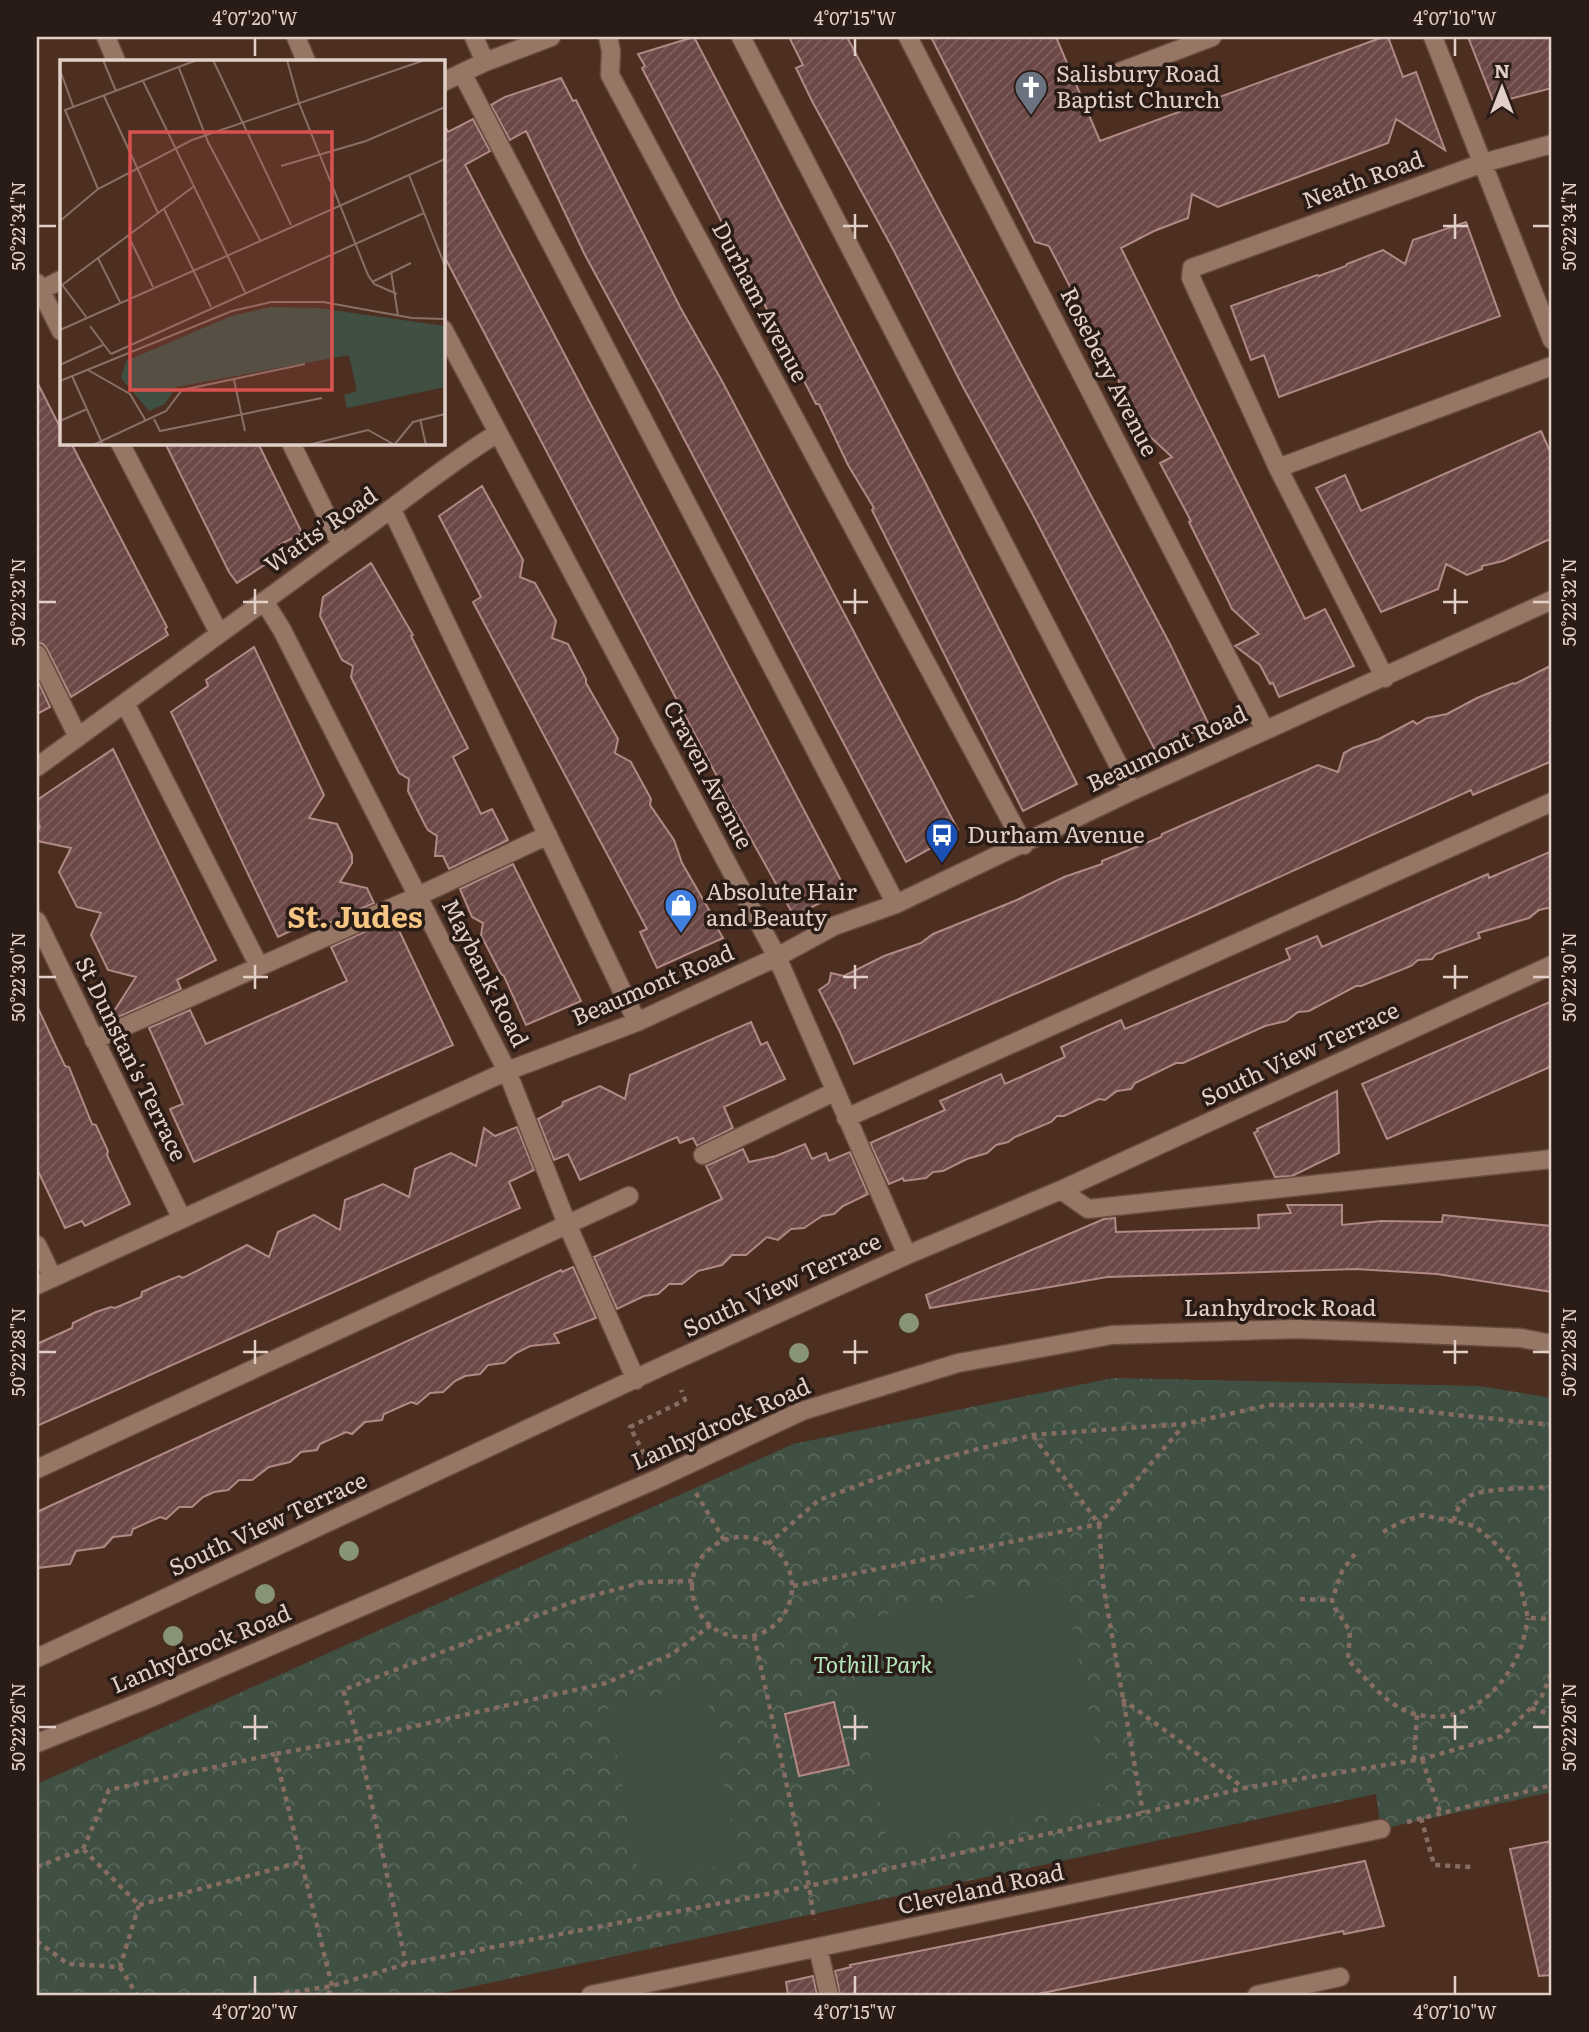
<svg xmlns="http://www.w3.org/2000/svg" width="1589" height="2032" viewBox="0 0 1589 2032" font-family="Literata,serif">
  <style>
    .park { fill: url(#park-crowns) }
    .garden { fill: #3f4f42 }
    .building { fill: url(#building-hatch); stroke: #b18985; stroke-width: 2 }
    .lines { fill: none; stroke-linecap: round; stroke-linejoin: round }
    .minor-casing { stroke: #684c40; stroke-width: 21 }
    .path { stroke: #866c61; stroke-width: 4.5; stroke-dasharray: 5 5; stroke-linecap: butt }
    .minor { stroke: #967765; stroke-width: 18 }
    .tree { fill: #879477 }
    .ticks { fill: none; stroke: #e2cfc7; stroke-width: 2.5 }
    .labels { text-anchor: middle; stroke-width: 7; stroke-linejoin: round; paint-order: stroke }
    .poi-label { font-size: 23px; fill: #e2cfc7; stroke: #291b15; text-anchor: start }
    .street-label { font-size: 23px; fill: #e2cfc7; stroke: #291b15 }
    .park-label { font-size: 23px; font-style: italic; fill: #b6e6bd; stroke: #291b15 }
    .district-label { font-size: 30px; font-weight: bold; fill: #f6c483; stroke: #291b15 }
    .inset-road { fill: none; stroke: #896f64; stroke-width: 2 }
    .view { fill: #d95250; fill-opacity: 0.15; stroke: #d95250; stroke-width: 3.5 }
    .inset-edge { fill: none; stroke: #e2cfc7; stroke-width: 3.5 }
    .neatline { fill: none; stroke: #e2cfc7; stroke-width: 2.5 }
    .ticks-label { font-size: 18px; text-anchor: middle; fill: #e2cfc7 }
  </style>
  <defs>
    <pattern id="park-crowns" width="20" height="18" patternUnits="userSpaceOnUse" patternTransform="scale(1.75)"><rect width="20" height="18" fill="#3f4f42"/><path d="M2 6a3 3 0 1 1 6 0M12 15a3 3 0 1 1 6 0" fill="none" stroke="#5a675c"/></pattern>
    <pattern id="building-hatch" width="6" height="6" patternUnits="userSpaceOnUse" patternTransform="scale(1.75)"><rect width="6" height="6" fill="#6b4845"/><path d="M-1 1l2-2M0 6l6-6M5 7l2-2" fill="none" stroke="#80615e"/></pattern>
  </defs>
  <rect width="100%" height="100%" fill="#4d2f22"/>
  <!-- park -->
  <path class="park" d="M1113,1378L1479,1386L1552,1398V1792L1381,1829L1376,1794L433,1995H37V1784L793,1444Z"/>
  <!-- garden -->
  <path class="garden" d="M1063,1579L1107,1802L888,1845L844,1623Z
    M705,1686L739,1862L641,1881L607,1704Z"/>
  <!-- building -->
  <path class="building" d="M694,37L924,480L1077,784L1023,811L872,510L874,508L848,465L819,404H816L642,68L645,66L638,54Z
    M789,37H847L1170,644L1209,725L1155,750L1032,513L962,385L893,249L812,101L796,68L803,65Z
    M931,37H1056L1100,141L1383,37H1388L1403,77L1416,72L1445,150L1396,119L1388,143L1218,207L1192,194L1188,218L1154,231L1121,248L1305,619L1325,609L1354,666L1279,697L1273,683L1270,684L1260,665L1235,646L1259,634L1232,609L1218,580L1189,522L1191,521L1160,463L1172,457L1145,432L1049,246L1035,242Z
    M1468,37H1552V88L1494,103Z
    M561,78L573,101L576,100L680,307L722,381L958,830L944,841L906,862L660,393L585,255L526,131L510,140L491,105L505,97Z
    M473,119L490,151L465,165L846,890L794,916L732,805L443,254V122L448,132Z
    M1466,222L1500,316L1279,397L1264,355L1251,360L1231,306L1317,275L1319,276L1346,266L1347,264L1383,250L1405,264L1413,240Z
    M37,382L61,429V443H71L167,627L165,629L168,635L71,697L47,649L43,644L37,643Z
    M1541,431L1552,456V538L1503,561L1482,566V569L1467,575L1446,564L1438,589L1381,612L1316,488L1345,475L1361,511Z
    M165,443H258L302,533L279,545L284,552L237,583L229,572Z
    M482,486L523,560L520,577L535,583L556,621L552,638L568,644L586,679V683L618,739L615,753L631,762L633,766L651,799L650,805L674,840L682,863L716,922L715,924L723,938L657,968L640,932L647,929L473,602L481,597L439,516Z
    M371,563L413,635L411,636L468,748L453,757L481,814L492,809L508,840L449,869L443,856H435L437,836L428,830L425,825L408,791L409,779L399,773L351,677L353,666L342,660L320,616L323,597Z
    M254,647L324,795L309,818L337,824L352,855V863L340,882L367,888L374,903L322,926L318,918L278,937L171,712L208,686L206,680Z
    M1552,665V761L1473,795L1471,790L1200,913L854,1064L840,1032L819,990L829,983L831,973L844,976L884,956L921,943L933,934L1017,900L1064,877L1102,864V861L1161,837L1162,834L1318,765L1338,772L1344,753L1353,748L1379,739L1413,721L1417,724L1427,718L1447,714L1477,698L1513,683L1515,684Z
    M37,679L50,707L37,714Z
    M113,749L216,960L177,980L181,989L107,1022L136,977L108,970L91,935L101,913L77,907L59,872L71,848L37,841V833L40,827L37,819V800Z
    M1552,851V907L1539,910L1529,918L1478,933L1480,938L1436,954L1432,959L1418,960L1411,966L1361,986H1356L1309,1011L1298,1012L1286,1021L1265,1026L1183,1063H1176L1135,1083L1131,1089L1117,1091L1105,1100L1099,1099L1064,1116H1057L1051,1122L1015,1137L1008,1142L996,1145L987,1153L967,1159L943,1171L933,1172L926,1178L904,1181L903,1178L889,1184L870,1143L945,1110L940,1101L1001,1074L1005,1084L1065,1057L1061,1047L1121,1020L1125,1029L1290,959L1286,949L1317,936L1322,947L1488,874L1489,878Z
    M513,864L581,1001L526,1025L504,976L501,974L481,935L483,923L472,917L460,889Z
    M384,923L387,929L396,924L453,1045L194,1162L170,1109L183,1104L149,1028L190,1010L206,1044L294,1005L347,981L331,947Z
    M1552,1001V1066L1387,1139L1362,1084Z
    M37,1006L65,1066L69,1067L92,1124L96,1125L108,1151L107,1155L130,1204L85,1226L82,1221L65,1228L37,1169Z
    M751,1022L761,1045L767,1042L785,1079L724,1107L733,1128L697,1146L693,1138L680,1143L677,1137L580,1180L568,1154L554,1160L538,1119L562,1106L563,1102L600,1086L625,1099L630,1075Z
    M1337,1091L1339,1153L1292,1176L1275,1177L1254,1133L1258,1131L1257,1129Z
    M517,1127L534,1170L509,1182L520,1208L37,1426V1344L72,1328L73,1323L96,1312L111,1307L115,1308L141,1297L142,1292L160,1284L179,1276L183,1278L247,1245L269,1257L278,1232L314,1215L340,1230L345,1200L383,1184L409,1197L415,1169L451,1153L476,1166L484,1128L495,1136Z
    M805,1144L812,1159L826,1153L829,1161L850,1152L868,1194L843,1206L834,1214L822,1216L804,1228L791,1229L778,1240L767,1237L746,1255H732L722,1265L698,1271L682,1284H669L658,1294L644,1296L617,1309L594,1257L722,1199L706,1166L743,1149L749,1162L776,1156Z
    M1287,1205H1342V1225L1381,1221L1442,1222L1443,1215L1552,1226V1292L1437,1274L1356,1269L1107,1277L930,1308L926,1295L1104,1219L1115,1218L1116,1232L1259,1228L1258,1215L1291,1213Z
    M573,1267L596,1318L554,1334L559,1343L530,1346L516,1353L504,1363L488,1365L480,1374L465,1376L455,1381L443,1392L430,1393L417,1404L411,1402L384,1414L382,1420L365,1422L352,1434L346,1432L320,1444L317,1450L301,1452L290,1462L269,1467L252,1480H239L228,1490L214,1492L203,1497L192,1507H179L166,1519L160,1517L133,1529L131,1535L113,1537L104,1547L76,1551L70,1564L37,1568V1512L561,1270L562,1272Z
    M834,1702L849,1765L799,1776L785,1714Z
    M1552,1841V1975L1539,1976L1510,1849Z
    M1365,1861L1384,1926L1344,1934L1343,1931L1033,1995H840L835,1971L851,1967L850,1965Z
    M813,1976L817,1995H788L786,1982Z"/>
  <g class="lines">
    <defs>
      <path id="minor" d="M106,37L116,61
        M296,37L306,61
        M474,37L485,62
        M608,37L611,51L610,75L1024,845
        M741,37L1132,791
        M908,37L1265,730
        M1433,37L1552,340
        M462,73L896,904
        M1117,73L1212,37
        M443,82L485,62L551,37
        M37,283L61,331
        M37,292L61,280
        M443,329L777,957L907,1255
        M120,443L219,633
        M291,443L341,545
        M1278,468L1552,366
        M392,510L637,1022
        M264,601L282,630L507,1071L567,1224L636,1380
        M37,654L78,737
        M1385,678L1278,468L1191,278L1192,268L1483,163L1552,144
        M125,703L259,966
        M37,767L341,545C394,509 443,466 498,433
        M37,921L181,1217
        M94,1040L418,896L548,835
        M846,1118L1552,802
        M703,1155L834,1092
        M1061,1190L1088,1209L1552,1159
        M37,1245L53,1278
        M37,1285L507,1071L637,1022L777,957L834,926L896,904L1132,791L1552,600
        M37,1469L629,1196
        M37,1658L669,1363L907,1255L1061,1190L1552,965
        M37,1743L150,1698L657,1479L802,1411L958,1363L1112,1335L1297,1329L1521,1338L1552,1344
        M818,1948L829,1995
        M591,1995L1381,1829
        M1257,1995L1340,1977"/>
    </defs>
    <!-- minor casing -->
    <use href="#minor" class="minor-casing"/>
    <!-- path -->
    <path class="path" d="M1033,1436L1099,1524L1103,1584L1143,1813
      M644,1454L630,1427L685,1400L681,1390
      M696,1493L724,1540
      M1454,1521C1455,1513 1461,1502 1468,1497C1480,1488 1535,1488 1552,1487
      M1383,1532L1401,1522L1423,1515L1474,1526L1492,1540L1516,1567L1528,1618L1552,1619
      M692 1587a50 50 0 1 1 100 0a50 50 0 1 1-100 0Z
      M768,1544L819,1500L908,1467L1032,1435L1184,1424L1269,1405H1362L1552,1425V1430
      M1355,1554L1342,1571L1332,1600L1335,1608L1350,1631L1348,1660C1367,1679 1387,1707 1415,1714C1463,1727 1503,1692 1520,1650C1524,1640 1526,1628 1528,1618
      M693,1581L644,1582L583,1598L343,1690L358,1739L606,1683L672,1654L711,1625
      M793,1586L1099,1524L1184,1425
      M1300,1599L1332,1600
      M754,1636L809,1886L814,1920
      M1122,1699L1244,1788
      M1531,1708L1552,1715
      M1422,1759L1440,1812
      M1414,1760L1417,1715
      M1421,1818L1434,1865L1471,1867
      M1407,1822L1552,1785
      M83,1849L109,1790L275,1754
      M37,1867L83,1849L139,1905
      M139,1905L301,1862
      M37,1941L68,1964L120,1967L139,1905
      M120,1967L137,1995
      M275,1995L332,1986L406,1964L809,1886L1143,1813L1244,1788L1422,1759L1502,1736L1541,1698L1552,1672
      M328,1995L332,1986L275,1754L358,1739L406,1964"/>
    <!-- minor -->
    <use href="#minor" class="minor"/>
  </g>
  <!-- trees -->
  <g class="tree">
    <circle cx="909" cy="1323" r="10"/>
    <circle cx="799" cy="1353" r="10"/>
    <circle cx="349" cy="1551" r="10"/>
    <circle cx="265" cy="1594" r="10"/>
    <circle cx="173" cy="1636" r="10"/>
  </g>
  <!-- ticks -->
  <path class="ticks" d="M255,38V56M855,38V56M1455,38V56M855,214V239M1455,214V239M38,226H56M843,226H868M1443,226H1468M1533,226H1550M255,589V614M855,589V614M1455,589V614M38,602H56M243,602H268M843,602H868M1443,602H1468M1533,602H1550M255,965V989M855,965V989M1455,965V989M38,977H56M243,977H268M843,977H868M1443,977H1468M1533,977H1550M255,1340V1364M855,1340V1364M1455,1340V1364M38,1352H56M243,1352H268M843,1352H868M1443,1352H1468M1533,1352H1550M255,1715V1740M855,1715V1740M1455,1715V1740M38,1727H56M243,1727H268M843,1727H868M1443,1727H1468M1533,1727H1550M255,1976V1994M855,1976V1994M1455,1976V1994"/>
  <!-- icons -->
  <defs>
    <symbol id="church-pin" viewBox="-11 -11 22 30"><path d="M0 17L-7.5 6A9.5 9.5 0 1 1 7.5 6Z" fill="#6b7280" stroke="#291b15"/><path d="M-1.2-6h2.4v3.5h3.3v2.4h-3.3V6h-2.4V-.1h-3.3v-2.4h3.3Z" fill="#fff"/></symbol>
    <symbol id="bus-pin" viewBox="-11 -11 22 30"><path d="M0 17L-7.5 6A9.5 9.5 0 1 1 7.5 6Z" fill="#1a4fb4" stroke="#291b15"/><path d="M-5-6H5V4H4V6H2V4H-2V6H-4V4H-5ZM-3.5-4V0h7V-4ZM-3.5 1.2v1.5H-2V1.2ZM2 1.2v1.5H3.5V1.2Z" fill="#fff"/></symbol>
    <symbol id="shop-pin" viewBox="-11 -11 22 30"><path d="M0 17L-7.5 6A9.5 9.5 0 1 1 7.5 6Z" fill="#3f7fe0" stroke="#291b15"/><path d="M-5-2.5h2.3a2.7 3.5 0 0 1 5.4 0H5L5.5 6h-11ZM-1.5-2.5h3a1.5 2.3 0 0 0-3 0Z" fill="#fff"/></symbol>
  </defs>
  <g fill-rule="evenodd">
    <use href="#church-pin" x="1012" y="68" width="38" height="52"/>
    <use href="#bus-pin" x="923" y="816" width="38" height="52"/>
    <use href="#shop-pin" x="662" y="886" width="38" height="52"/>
  </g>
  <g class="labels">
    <!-- poi labels -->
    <g class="poi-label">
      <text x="1056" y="82">Salisbury Road<tspan x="1056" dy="26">Baptist Church</tspan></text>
      <text x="967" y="843">Durham Avenue</text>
      <text x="706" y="900">Absolute Hair<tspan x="706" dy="26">and Beauty</tspan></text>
    </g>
    <!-- street labels -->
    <g class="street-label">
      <text transform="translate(1363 180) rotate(-20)" y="8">Neath Road</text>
      <text transform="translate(760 302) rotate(62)" y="8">Durham Avenue</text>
      <text transform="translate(1109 372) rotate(63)" y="8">Rosebery Avenue</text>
      <text transform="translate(321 530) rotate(-35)" y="8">Watts' Road</text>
      <text transform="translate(1167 749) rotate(-25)" y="8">Beaumont Road</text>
      <text transform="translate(708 775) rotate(62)" y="8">Craven Avenue</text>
      <text transform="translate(485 973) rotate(63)" y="8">Maybank Road</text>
      <text transform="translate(653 985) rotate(-23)" y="8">Beaumont Road</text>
      <text transform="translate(1300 1054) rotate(-25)" y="8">South View Terrace</text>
      <text transform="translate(131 1059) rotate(64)" y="8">St Dunstan's Terrace</text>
      <text transform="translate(782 1285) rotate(-25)" y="8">South View Terrace</text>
      <text x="1280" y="1316">Lanhydrock Road</text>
      <text transform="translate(721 1424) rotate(-24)" y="8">Lanhydrock Road</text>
      <text transform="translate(268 1524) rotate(-25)" y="8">South View Terrace</text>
      <text transform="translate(201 1649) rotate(-23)" y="8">Lanhydrock Road</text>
      <text transform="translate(981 1889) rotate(-12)" y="8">Cleveland Road</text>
    </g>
    <!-- park labels -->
    <g class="park-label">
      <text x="873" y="1673">Tothill Park</text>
    </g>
    <!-- district labels -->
    <g class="district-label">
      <text x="355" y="928">St. Judes</text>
    </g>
  </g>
  <!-- overview -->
  <g transform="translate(60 60)">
    <rect width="385" height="385" fill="#4d2f22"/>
    <path d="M211,247L258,248L385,266V327L287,348L284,335L297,331L289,295L116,327L105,344L89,351L61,318L66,301L171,256Z" fill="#3f4f42"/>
    <path d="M205,273L211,301L183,306L177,278ZM146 299a10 10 0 1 1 20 0a10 10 0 1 1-20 0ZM328,317L332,336L306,342L301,323Z" fill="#3f4f42"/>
    <path class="inset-road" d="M43,0L56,31M153,0L231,165M227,0L239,43L308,215L314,224L337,234M119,8L148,82L200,180M0,10L13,46M83,21L185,232M44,36L98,153M221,106L306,81L385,47M349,115L385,206M38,129L5,50L137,0M104,149L151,247M0,161L38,129L132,80L365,0M68,175L93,227M38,198L60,242M331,211L338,256M0,222L27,258M312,222L351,203M2,225L133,127M30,266L51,294M0,270L385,99M51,294L364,153M0,305L43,285M28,310L70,334L86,361M12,316L43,385M174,320L185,371M0,321L172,251L211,242H263L352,258L385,259M94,359L100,371L262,338M360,359L366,385M0,361L27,349M335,384L353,362L385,354M33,385L106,351L122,330L245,304M248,385L308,370L335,385"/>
    <path class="view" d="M70,72H272V330H70Z"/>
    <rect width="385" height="385" class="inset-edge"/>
  </g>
  <!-- border -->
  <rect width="1589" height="2032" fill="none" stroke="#291b15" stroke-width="77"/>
  <!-- north arrow -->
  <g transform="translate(1502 88)" stroke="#291b15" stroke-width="5" paint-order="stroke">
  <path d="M0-5L12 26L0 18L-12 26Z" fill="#e2cfc7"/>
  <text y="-10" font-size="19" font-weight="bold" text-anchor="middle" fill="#e2cfc7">N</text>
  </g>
  <rect x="38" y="38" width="1512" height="1956" class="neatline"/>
  <g class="ticks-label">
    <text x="255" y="25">4°07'20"W</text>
    <text x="855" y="25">4°07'15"W</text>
    <text x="1455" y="25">4°07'10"W</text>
    <text transform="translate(19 226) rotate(-90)" y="6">50°22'34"N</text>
    <text transform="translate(1570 226) rotate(-90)" y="6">50°22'34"N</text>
    <text transform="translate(19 602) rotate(-90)" y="6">50°22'32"N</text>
    <text transform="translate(1570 602) rotate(-90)" y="6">50°22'32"N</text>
    <text transform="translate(19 977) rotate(-90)" y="6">50°22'30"N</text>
    <text transform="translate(1570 977) rotate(-90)" y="6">50°22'30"N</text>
    <text transform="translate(19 1352) rotate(-90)" y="6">50°22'28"N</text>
    <text transform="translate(1570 1352) rotate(-90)" y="6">50°22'28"N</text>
    <text transform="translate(19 1727) rotate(-90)" y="6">50°22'26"N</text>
    <text transform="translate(1570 1727) rotate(-90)" y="6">50°22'26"N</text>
    <text x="255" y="2019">4°07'20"W</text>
    <text x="855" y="2019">4°07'15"W</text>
    <text x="1455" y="2019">4°07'10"W</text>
  </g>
</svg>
